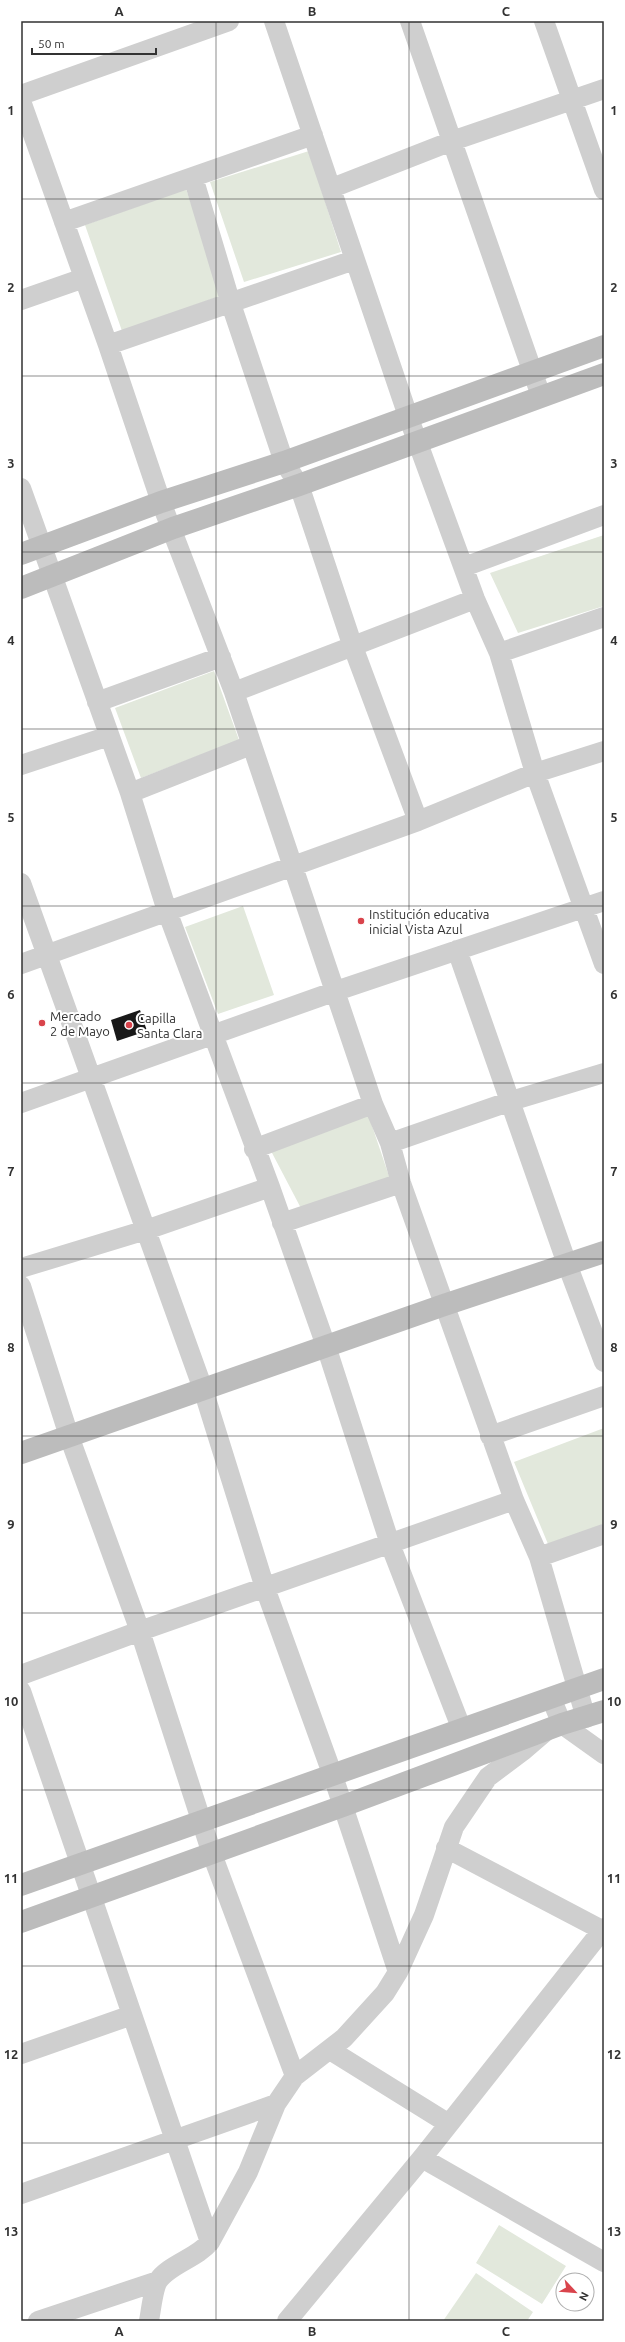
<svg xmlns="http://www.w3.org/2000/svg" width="625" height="2342" viewBox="0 0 625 2342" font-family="Ubuntu,sans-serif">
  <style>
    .green { fill: #e2e8dc }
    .building { fill: #191919 }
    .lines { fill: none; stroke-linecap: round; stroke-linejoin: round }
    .street { stroke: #cfcfcf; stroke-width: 20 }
    .secondary { stroke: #bcbcbc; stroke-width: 22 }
    .grid { fill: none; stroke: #323232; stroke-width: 1; stroke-opacity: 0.55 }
    .poi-dot { fill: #d9444c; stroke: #fff; stroke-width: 1.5 }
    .labels { text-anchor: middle; stroke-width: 4; stroke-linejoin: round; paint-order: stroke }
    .poi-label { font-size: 13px; fill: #323232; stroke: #fff; text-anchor: start }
    .neatline { fill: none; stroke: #323232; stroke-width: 1.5 }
    .grid-label { font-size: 13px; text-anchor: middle; font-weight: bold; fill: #323232 }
  </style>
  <rect width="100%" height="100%" fill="#fff"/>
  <!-- green -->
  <path class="green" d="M309,151L341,252L244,282L210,182Z
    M186,189L223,295L122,331L85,225Z
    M604,535V606L518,633L490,573Z
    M214,671L239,740L141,778L115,708Z
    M243,906L274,995L218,1014L185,927Z
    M366,1108L391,1182L304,1214L271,1151Z
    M604,1428V1524L548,1544L514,1462Z
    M499,2225L566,2266L542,2304L476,2263Z
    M476,2273L533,2312L527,2321H443Z"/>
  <!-- building -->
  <path class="building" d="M140,1010L147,1031L117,1041L111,1020Z"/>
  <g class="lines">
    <!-- street -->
    <path class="street" d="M274,21L408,416L475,599L499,653L535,773L604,964
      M410,21L541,396
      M544,21L604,190
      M21,95L229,21
      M21,101L108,345L161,502L234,692L373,1104L390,1143L401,1183L514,1500L539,1557L586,1718
      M193,177L231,304L284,462L299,485L352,644L418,821
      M332,188L452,141L604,89
      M64,222L313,135
      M21,300L84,278
      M108,345L354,260
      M21,488L130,793L167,911L270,1187L326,1346L390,1544L462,1730
      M464,567L604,515
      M499,653L604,617
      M234,692L475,599
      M97,702L221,657
      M21,765L109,736
      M130,793L251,745
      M21,883L203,1389L265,1588L333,1776L398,1972
      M457,950L567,1264L604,1362
      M21,964L418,821L535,773L604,751
      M21,1103L336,991L604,901
      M390,1143L511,1101L604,1073
      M254,1149L373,1104
      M282,1223L401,1183
      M21,1268L146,1230L270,1187
      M21,1286L69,1436L140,1631L212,1854L295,2076
      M490,1436L604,1396
      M539,1557L604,1534
      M21,1675L140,1631L514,1500
      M21,1691L210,2242
      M551,1698L562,1724L604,1754
      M446,1848L602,1930
      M330,2050L449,2124
      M21,2054L132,2015
      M422,2158L604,2262
      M21,2194L276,2104
      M38,2321L158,2281
      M149,2321C151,2311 153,2289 158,2281C168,2265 197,2258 210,2242L248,2172L276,2104L295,2076L344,2038L385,1993L398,1972L424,1915L454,1827L488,1777L524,1750L545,1732
      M287,2321L422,2158L604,1928"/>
    <!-- secondary -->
    <path class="secondary" d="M21,554L161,502L284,462L604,346
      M21,588L173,528L299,485L604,374
      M21,1453L444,1305L604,1252
      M21,1885L604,1679
      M21,1922L343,1806L562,1724L604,1711"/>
  </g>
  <!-- grid -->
  <path class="grid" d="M216,21V2321M409,21V2321M21,199H604M21,376H604M21,552H604M21,729H604M21,906H604M21,1083H604M21,1259H604M21,1436H604M21,1613H604M21,1790H604M21,1966H604M21,2143H604"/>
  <!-- markers -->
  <g class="poi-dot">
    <circle cx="361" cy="921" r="4"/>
    <circle cx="42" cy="1023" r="4"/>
    <circle cx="129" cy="1025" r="4"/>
  </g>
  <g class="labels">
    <!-- poi labels -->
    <g class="poi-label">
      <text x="369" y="919">Institución educativa<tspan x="369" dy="15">inicial Vista Azul</tspan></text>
      <text x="50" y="1021">Mercado<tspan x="50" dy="15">2 de Mayo</tspan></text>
      <text x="137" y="1023">Capilla<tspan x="137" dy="15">Santa Clara</tspan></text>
    </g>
  </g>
  <!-- border -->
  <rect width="625" height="2342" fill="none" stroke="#ffffff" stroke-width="44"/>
  <!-- north arrow -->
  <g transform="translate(575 2292) rotate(116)"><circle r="19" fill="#ffffff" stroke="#adadad"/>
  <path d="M0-3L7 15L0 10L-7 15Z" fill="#d9444c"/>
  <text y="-6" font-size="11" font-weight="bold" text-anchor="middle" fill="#323232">N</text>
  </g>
  <!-- scale -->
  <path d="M32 48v6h124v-6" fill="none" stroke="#323232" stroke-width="2"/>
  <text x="38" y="48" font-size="12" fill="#323232" stroke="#ffffff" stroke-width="3" paint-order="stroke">50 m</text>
  <rect x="22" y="22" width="581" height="2298" class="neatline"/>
  <g class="grid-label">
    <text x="119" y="16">A</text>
    <text x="312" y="16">B</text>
    <text x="506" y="16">C</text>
    <text x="11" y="115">1</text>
    <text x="614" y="115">1</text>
    <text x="11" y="292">2</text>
    <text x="614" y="292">2</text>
    <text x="11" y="468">3</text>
    <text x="614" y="468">3</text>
    <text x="11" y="645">4</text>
    <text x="614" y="645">4</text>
    <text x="11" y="822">5</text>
    <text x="614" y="822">5</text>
    <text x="11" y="999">6</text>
    <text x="614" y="999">6</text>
    <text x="11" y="1176">7</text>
    <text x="614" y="1176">7</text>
    <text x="11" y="1352">8</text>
    <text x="614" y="1352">8</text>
    <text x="11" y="1529">9</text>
    <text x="614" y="1529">9</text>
    <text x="11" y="1706">10</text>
    <text x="614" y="1706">10</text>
    <text x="11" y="1883">11</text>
    <text x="614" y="1883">11</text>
    <text x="11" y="2059">12</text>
    <text x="614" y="2059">12</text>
    <text x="11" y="2236">13</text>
    <text x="614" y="2236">13</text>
    <text x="119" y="2336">A</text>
    <text x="312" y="2336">B</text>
    <text x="506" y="2336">C</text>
  </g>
</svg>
